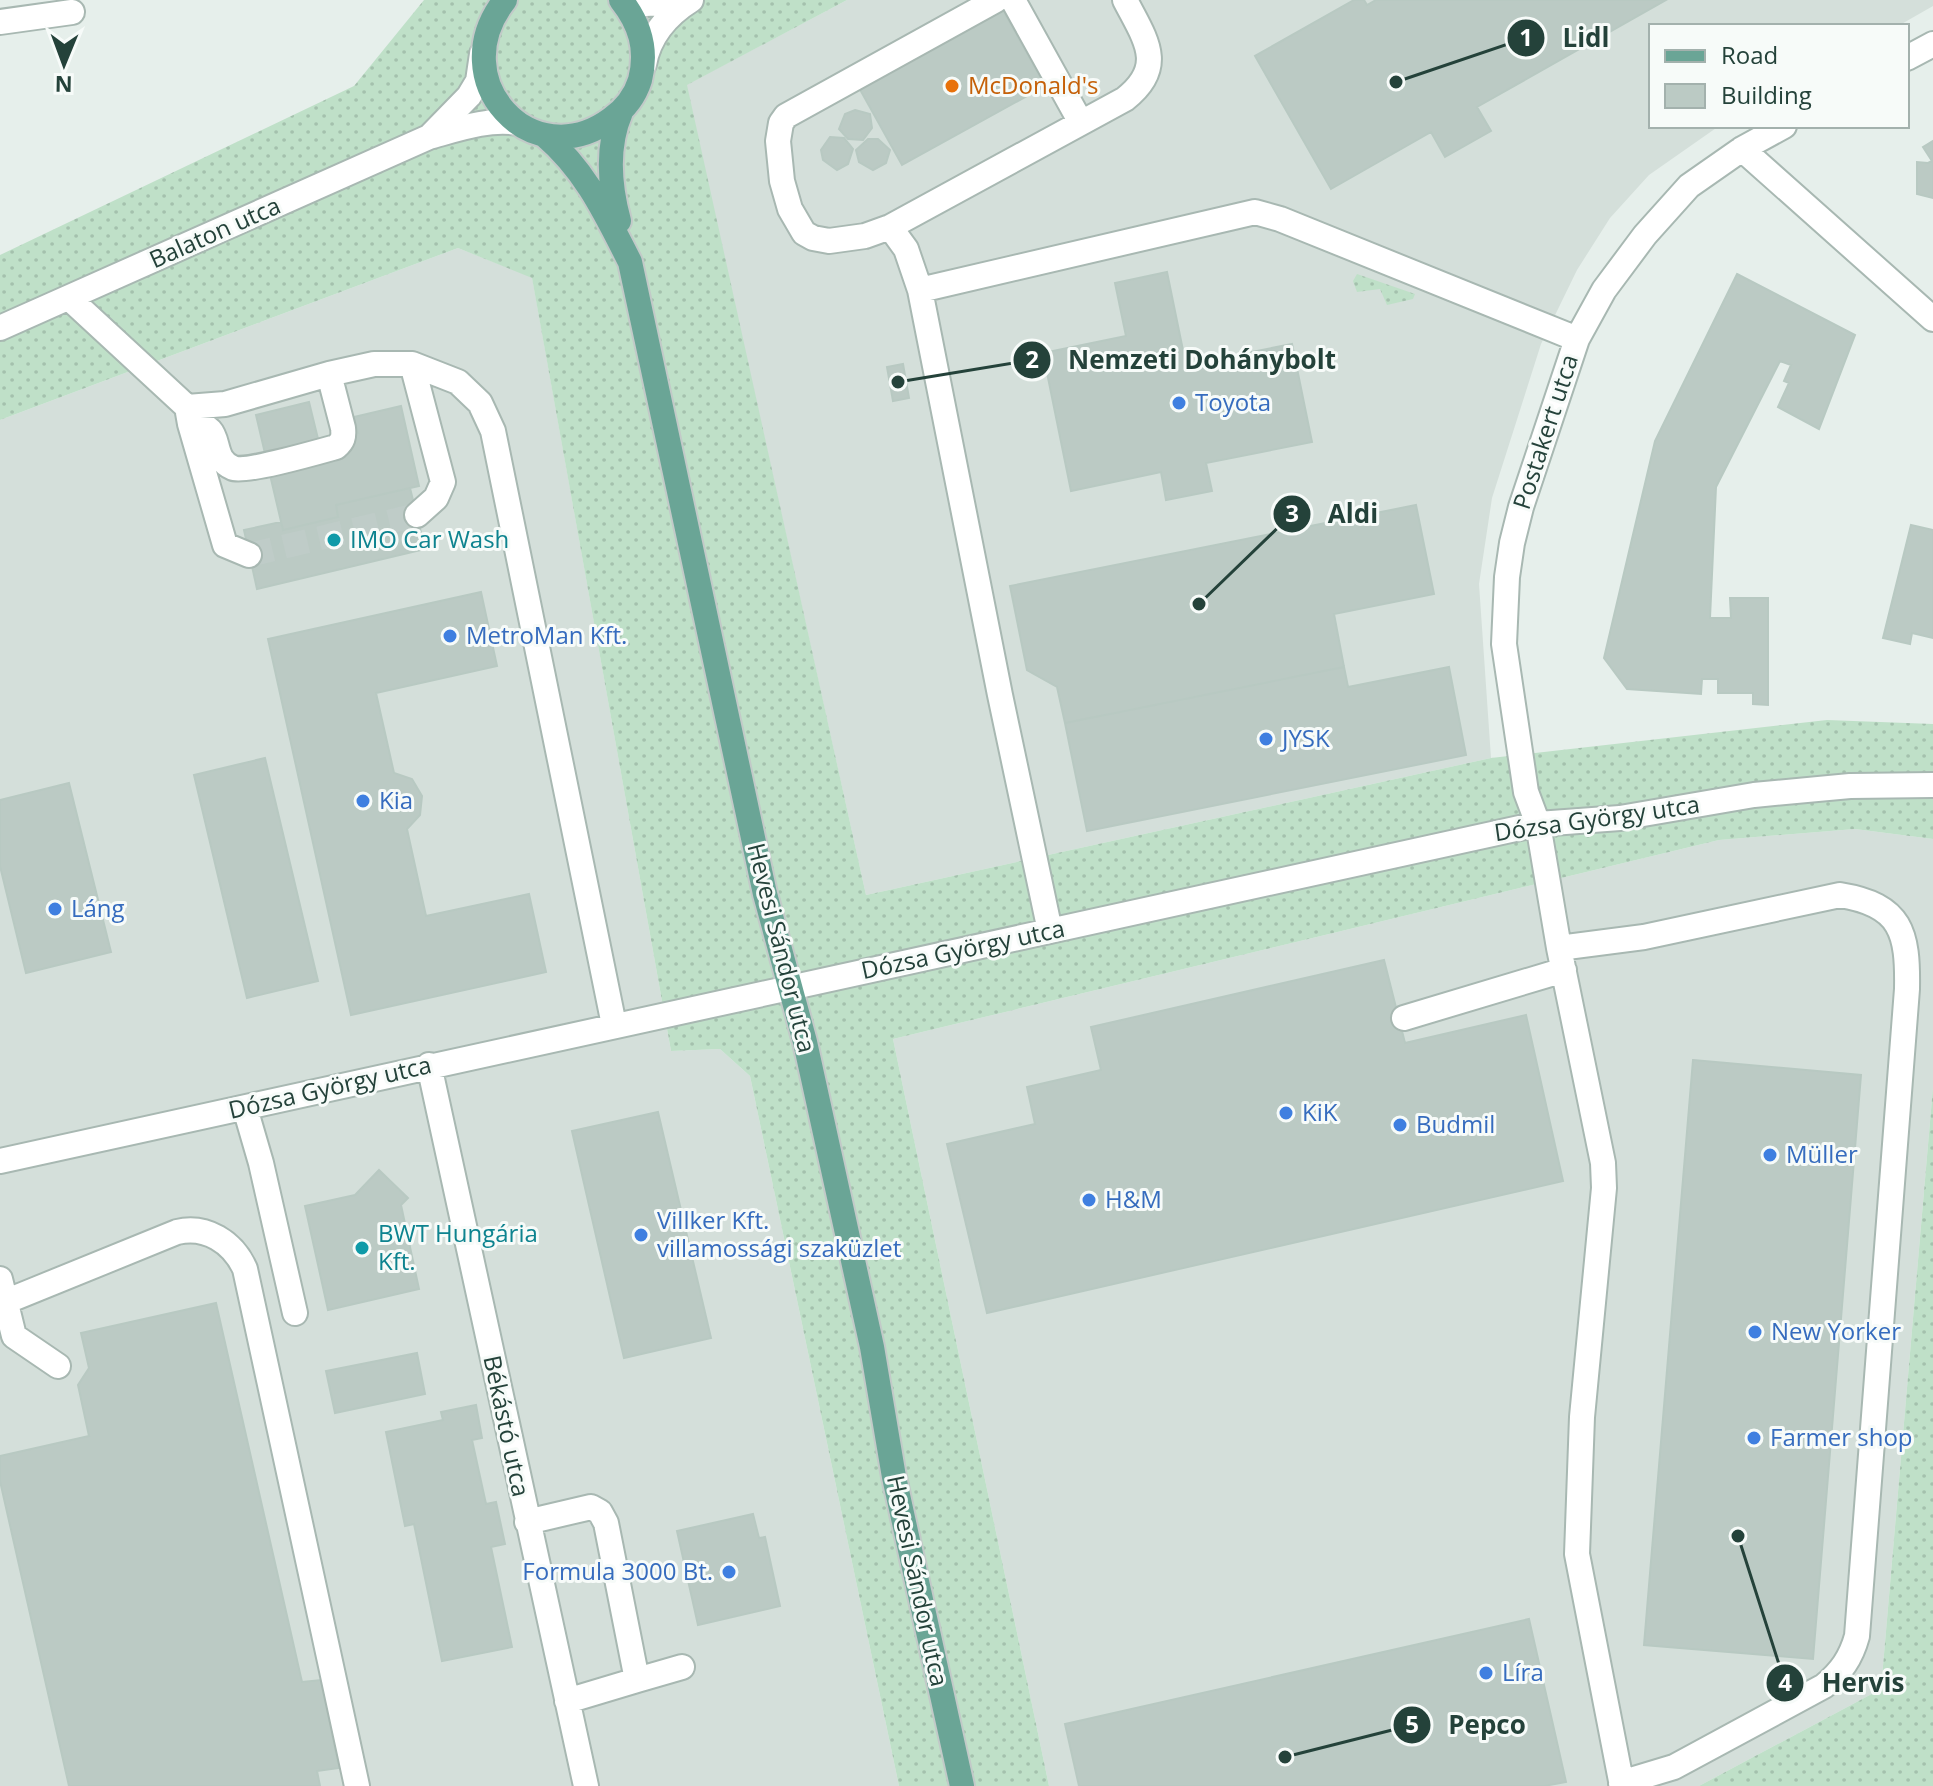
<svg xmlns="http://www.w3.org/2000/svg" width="1933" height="1786" viewBox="0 0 1933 1786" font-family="'Open Sans',sans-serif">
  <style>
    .built { fill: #d4dfda }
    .grass { fill: url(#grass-dots) }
    .building { fill: #bbcac4; stroke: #b8c9c2; stroke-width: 2 }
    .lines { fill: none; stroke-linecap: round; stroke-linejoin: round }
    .minor-tunnel { stroke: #bfccc8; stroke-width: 24; stroke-dasharray: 24 12; stroke-linecap: butt }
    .minor-casing { stroke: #a8b8b2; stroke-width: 28 }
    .major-casing { stroke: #c2cac8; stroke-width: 28 }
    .minor { stroke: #fff; stroke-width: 24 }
    .major { stroke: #6aa596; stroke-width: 24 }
    .food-dot { fill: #e8710a; stroke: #f7fbf9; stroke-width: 3 }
    .shop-dot { fill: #3f7fe0; stroke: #f7fbf9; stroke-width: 3 }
    .culture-dot { fill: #0f9aa8; stroke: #f7fbf9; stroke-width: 3 }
    .labels { text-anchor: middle; stroke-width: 6; stroke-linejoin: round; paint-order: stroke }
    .food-label { font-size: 24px; fill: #c56008; stroke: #f7fbf9; text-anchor: start }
    .street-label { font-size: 24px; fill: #24423a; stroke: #f7fbf9 }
    .shop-label { font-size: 24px; fill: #366cbe; stroke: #f7fbf9; text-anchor: start }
    .culture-label { font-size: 24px; fill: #0d838f; stroke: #f7fbf9; text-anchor: start }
    .leader { fill: none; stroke: #24423a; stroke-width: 3 }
    .callout-dot { fill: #24423a; stroke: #f7fbf9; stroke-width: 3 }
    .mark-label { font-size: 24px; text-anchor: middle; font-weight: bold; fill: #fff }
    .callout-label { font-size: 26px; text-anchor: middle; font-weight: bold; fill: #24423a; stroke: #f7fbf9; stroke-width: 6; stroke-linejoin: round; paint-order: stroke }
  </style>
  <defs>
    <pattern id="grass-dots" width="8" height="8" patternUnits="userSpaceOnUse" patternTransform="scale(2)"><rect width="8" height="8" fill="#bfe0c8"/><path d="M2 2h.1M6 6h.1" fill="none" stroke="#a4c1ad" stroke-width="1.8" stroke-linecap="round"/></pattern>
  </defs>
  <rect width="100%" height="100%" fill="#e6efeb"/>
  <!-- built -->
  <path class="built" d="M847,0H1933V6L1898,26H1651V126H1719L1649,175L1610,218L1577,270L1541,344L1492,498L1479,584L1491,758L866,895L686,85Z
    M458,248L532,277L671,1051L720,1049L750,1076L899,1786H0V420Z
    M1855,829L1933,839V1087L1881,1689L1699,1786H1049L893,1039L1719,840Z"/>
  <!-- grass -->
  <path class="grass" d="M424,0H847L687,85L866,895L1491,758L1827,720L1933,724V839L1855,829L1719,840L893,1039L1049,1786H899L750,1076L720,1049L671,1051L532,278L458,248L0,420V255L354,86Z
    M1357,274L1415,294L1413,299L1387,305L1380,289L1357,292L1353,281Z
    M1933,1087V1786H1699L1881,1689Z"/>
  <!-- building -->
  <path class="building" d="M1354,0H1364L1367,5L1376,0H1666L1477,107L1491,131L1445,157L1431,132L1331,189L1255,56Z
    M1001,7L1045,86L902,165L858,86Z
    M855,110L870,114L872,128L863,140L848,139L839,129L845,114Z
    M830,137L844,138L853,149L848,164L837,170L823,160L821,150Z
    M868,139H878L890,150L886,163L873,170L859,162L856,150Z
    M1933,141V198L1917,194V162L1928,163L1932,161L1923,147Z
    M1167,272L1186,365L1292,344L1312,442L1206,463L1212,491L1166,500L1161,472L1071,491L1043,353L1126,336L1115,283Z
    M1737,274L1855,335L1819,429L1778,407L1789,383L1784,381L1791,365L1780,361L1716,487L1710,618H1731L1730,598H1768V705L1753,704V693H1718V679H1702L1701,694L1627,689L1604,658L1655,441Z
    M903,364L909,398L893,401L887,367Z
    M309,402L319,443L358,433L354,417L401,406L419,486L336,505L338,517L283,530L256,415Z
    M410,488L425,549L257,589L244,530L281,522L283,530L338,517L336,505Z
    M1416,505L1434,594L1334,614L1344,667L1065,723L1057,687L1027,670L1010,586Z
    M1911,525L1933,530V638L1912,633L1910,644L1883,638Z
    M481,592L497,666L376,693L394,773L412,779L422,796L420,815L407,829L426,916L529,894L546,972L351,1015L268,639Z
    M1344,667L1348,687L1449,667L1466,755L1087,831L1065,723Z
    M265,758L318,981L247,998L194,775Z
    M69,783L111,952L26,973L0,866V800Z
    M1384,960L1405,1043L1526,1015L1563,1181L987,1313L947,1144L1035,1124L1027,1087L1101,1070L1091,1027Z
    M1693,1060L1861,1075L1813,1659L1644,1645Z
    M658,1112L711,1338L624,1358L572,1131Z
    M379,1170L408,1198L401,1205L419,1289L328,1310L305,1206L355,1195Z
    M216,1303L302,1682L321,1680L339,1768L317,1771L320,1786H69L0,1481V1456L89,1436L78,1385L89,1368L81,1333Z
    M417,1353L425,1394L335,1413L326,1371Z
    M476,1405L482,1438L472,1440L486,1504L496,1502L505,1544L491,1547L512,1647L442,1661L414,1524L405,1526L386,1432L443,1420L441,1412Z
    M753,1514L759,1538L765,1537L780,1606L698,1625L677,1531Z
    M1529,1619L1566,1782L1544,1786H1079L1065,1724Z"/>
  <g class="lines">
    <!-- minor-tunnel -->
    <path class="minor-tunnel" d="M249,555L417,515"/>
    <defs>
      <path id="minor" d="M626,0L645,4L687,2
        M996,0L786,116L781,123L778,141L782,181L790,209L804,233L813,238L829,241L865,236L890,227L1125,99C1167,66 1145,39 1125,0
        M1013,0L1080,121
        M0,22L72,12
        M1907,58L1933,44
        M644,64C649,37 667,15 691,0
        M431,135L469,96L478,81L482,54
        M1742,149L1933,319
        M890,227L906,249L920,290L1000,695L1050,931
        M920,290L1255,212L1280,219L1577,339
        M69,298L187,407L225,404L329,374L374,364H412L458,382L480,403L493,431L614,1025
        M0,328L429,137C458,129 489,118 518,123
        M412,364L443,482L436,498L417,515
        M187,407L190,424C228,424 206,457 233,468C245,473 318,452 336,447C343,441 344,437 343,428L329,374
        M190,424L225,545L249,555
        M1559,948L1644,937L1840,895C1902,905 1908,933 1907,989L1857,1636C1851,1658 1841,1672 1824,1686L1674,1767L1621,1783
        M1404,1018L1564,970
        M429,1065L586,1786
        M245,1108L261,1163L295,1313
        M0,1161L1538,824L1620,818L1754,795L1850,786L1933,785
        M0,1279L14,1336L58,1366
        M0,1304L177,1232C206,1225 233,1242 245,1269L357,1786
        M527,1522L591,1507L600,1512L606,1523L637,1680L567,1701
        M637,1680L682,1667
        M1622,1786L1577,1554L1582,1417L1604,1188L1603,1163L1559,948L1538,824L1526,792L1504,644L1507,577L1512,543L1521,507L1577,339L1604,290L1645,235L1689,186L1742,149L1784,126"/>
      <path id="major" d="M505,0C442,80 532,177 611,119C625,109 635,96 640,80C648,49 640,24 621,0
        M544,135C586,171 605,213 630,262L765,894L805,1042L872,1347L894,1477L962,1786
        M619,221C609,184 606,147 621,112"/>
    </defs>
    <!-- minor casing -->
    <use href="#minor" class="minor-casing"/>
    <!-- major casing -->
    <use href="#major" class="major-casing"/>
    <!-- minor -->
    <use href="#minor" class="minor"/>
    <!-- major -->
    <use href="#major" class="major"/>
  </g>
  <!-- markers -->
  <circle class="food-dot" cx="952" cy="86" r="8"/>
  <g class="shop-dot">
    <circle cx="1179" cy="403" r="8"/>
    <circle cx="450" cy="636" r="8"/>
    <circle cx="1266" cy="739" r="8"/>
    <circle cx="363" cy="801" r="8"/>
    <circle cx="55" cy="909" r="8"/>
    <circle cx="1286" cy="1113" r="8"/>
    <circle cx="1400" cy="1125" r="8"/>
    <circle cx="1770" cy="1155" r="8"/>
    <circle cx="1089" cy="1200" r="8"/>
    <circle cx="641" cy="1235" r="8"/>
    <circle cx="1755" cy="1332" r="8"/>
    <circle cx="1754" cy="1438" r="8"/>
    <circle cx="729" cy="1572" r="8"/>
    <circle cx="1486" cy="1673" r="8"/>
  </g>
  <g class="culture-dot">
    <circle cx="334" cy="540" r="8"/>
    <circle cx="362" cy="1248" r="8"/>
  </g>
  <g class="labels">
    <!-- food labels -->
    <g class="food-label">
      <text x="968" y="94">McDonald's</text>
    </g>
    <!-- street labels -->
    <g class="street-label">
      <text transform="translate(215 233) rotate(-24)" y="8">Balaton utca</text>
      <text transform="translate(1546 432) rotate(-72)" y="8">Postakert utca</text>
      <text transform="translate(1597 819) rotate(-8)" y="8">Dózsa György utca</text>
      <text transform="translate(781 948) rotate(76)" y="8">Hevesi Sándor utca</text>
      <text transform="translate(963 950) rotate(-12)" y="8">Dózsa György utca</text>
      <text transform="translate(330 1088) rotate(-13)" y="8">Dózsa György utca</text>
      <text transform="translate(506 1426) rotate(78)" y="8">Békástó utca</text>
      <text transform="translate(917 1581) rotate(78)" y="8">Hevesi Sándor utca</text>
    </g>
    <!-- shop labels -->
    <g class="shop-label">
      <text x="1195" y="411">Toyota</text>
      <text x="466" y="644">MetroMan Kft.</text>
      <text x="1282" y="747">JYSK</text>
      <text x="379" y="809">Kia</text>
      <text x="71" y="917">Láng</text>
      <text x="1302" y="1121">KiK</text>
      <text x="1416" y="1133">Budmil</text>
      <text x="1786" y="1163">Müller</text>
      <text x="1105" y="1208">H&amp;M</text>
      <text x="657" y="1229">Villker Kft.<tspan x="657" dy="28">villamossági szaküzlet</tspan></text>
      <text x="1771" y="1340">New Yorker</text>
      <text x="1770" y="1446">Farmer shop</text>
      <text x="713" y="1580" text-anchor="end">Formula 3000 Bt.</text>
      <text x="1502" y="1681">Líra</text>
    </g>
    <!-- culture labels -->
    <g class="culture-label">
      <text x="350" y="548">IMO Car Wash</text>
      <text x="378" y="1242">BWT Hungária<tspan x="378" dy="28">Kft.</tspan></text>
    </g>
  </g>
  <!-- callouts -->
  <path class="leader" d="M1396 82L1526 38M898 382L1032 360M1199 604L1292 514M1738 1536L1785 1683M1285 1757L1412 1725"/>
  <g class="callout-dot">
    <circle cx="1396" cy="82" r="8"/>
    <circle cx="898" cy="382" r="8"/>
    <circle cx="1199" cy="604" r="8"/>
    <circle cx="1738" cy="1536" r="8"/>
    <circle cx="1285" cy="1757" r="8"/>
    <circle cx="1526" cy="38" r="20"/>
    <circle cx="1032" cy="360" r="20"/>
    <circle cx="1292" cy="514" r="20"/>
    <circle cx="1785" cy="1683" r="20"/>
    <circle cx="1412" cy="1725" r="20"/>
  </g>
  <g class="mark-label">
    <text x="1526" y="46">1</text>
    <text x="1032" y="368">2</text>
    <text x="1292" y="522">3</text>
    <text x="1785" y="1691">4</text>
    <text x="1412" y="1733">5</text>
  </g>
  <g class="callout-label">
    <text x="1586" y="47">Lidl</text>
    <text x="1202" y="369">Nemzeti Dohánybolt</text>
    <text x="1353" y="523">Aldi</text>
    <text x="1863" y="1692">Hervis</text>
    <text x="1487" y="1734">Pepco</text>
  </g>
  <!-- legend -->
  <rect x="1649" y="24" width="260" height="104" fill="#f7fbf9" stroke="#a3b1ad" stroke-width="2"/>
  <rect x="1665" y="50" width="40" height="12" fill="#6aa596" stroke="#a3b1ad" stroke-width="2"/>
  <text x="1721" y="64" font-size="24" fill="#24423a">Road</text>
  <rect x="1665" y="84" width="40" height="24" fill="#bbcac4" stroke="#a3b1ad" stroke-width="2"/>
  <text x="1721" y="104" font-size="24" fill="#24423a">Building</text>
  <!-- north arrow -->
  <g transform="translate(64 64) rotate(181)" stroke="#f7fbf9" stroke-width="6" paint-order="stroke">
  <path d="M0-6L14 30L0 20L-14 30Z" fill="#24423a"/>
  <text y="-12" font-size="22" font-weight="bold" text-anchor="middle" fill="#24423a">N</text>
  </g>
</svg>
